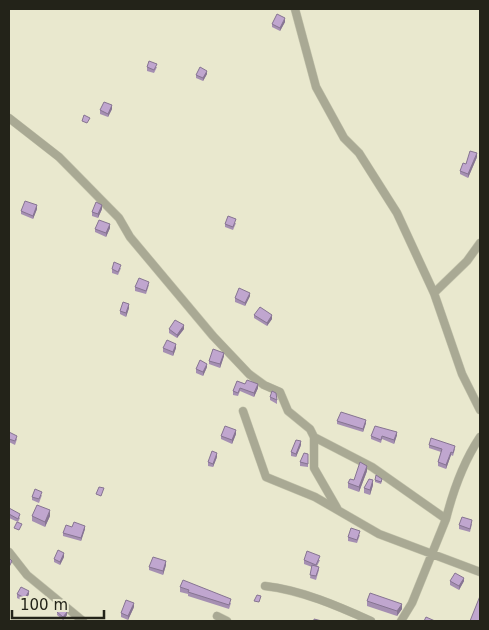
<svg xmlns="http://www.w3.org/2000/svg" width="489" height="630" viewBox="0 0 489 630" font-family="'DejaVu Sans',sans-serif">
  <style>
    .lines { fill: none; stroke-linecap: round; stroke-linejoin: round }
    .minor-casing { stroke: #c5c5ad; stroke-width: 9 }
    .minor { stroke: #a9a994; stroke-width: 8 }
    .wall { fill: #a58fb2 }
    .shaded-wall { fill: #867491 }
    .building { fill: #c0a6cf; stroke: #867491 }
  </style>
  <rect width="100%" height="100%" fill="#e9e8ce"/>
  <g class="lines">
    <defs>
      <path id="minor" d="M295,9L316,87L344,138L359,153L397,213L434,293L462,374L480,410
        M9,118L59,157L119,218L130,237L213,336L249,374L264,385L280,392L288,411L310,429L314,437L372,467L446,519C453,491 464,461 480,437
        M434,293L467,261L480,243
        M243,411L266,477L315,497L379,534L480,572
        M314,437V468L337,508
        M9,552L27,575L83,621
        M265,586C301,590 338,606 371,621
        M217,616L227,621
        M401,621L412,603L446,519"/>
    </defs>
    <!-- minor casing -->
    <use href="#minor" class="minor-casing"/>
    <!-- minor -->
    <use href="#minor" class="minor"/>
  </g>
  <!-- wall -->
  <path class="wall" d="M285,22L280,31L272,27V24Z
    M147,67H157L154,73L147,71Z
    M207,74L203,81L196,78V75Z
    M112,109L108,117L100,114V110Z
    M477,157L468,178L460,174V171L466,164Z
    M37,209L33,219L21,214V211Z
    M102,209L98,218L92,216V212Z
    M236,223L233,230L225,227V224Z
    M110,228L106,237L95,232V229Z
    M121,268L118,275L112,273V269Z
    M149,285L146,294L135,291V287Z
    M250,296L245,306L235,302V298Z
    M129,308L126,317L120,314V311Z
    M254,315L272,319L267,326L254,318Z
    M169,329H184L177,338L169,333Z
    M163,348H176L173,356L163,352Z
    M224,356L220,368L209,364V361Z
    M207,367L203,376L196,373V369Z
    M237,381L258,388L254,397L240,391L238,396L233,395V391Z
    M270,397L277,400V404L270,400Z
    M337,421L366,423L363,432L337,424Z
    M9,432L17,439L15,445L9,442Z
    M236,434L232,444L221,439V436Z
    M397,435L394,444L382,439L381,443L371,439V436Z
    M301,445L296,457L291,456V452Z
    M429,445L455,449L453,456L451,455L446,469L438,466V462L441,452L429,448Z
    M308,454V467L300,466V462Z
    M217,457L213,467L208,466V462Z
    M367,471L359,492L348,488V483L354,480Z
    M375,480L382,481L381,484L375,482Z
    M373,485L370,495L364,493V488Z
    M42,495L39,503L32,500V497Z
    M9,508L20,518L18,522L9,518Z
    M32,516H50L45,527L32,521Z
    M472,524L470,532L459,529V525Z
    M72,527L85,529L81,541L63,536V533Z
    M360,535L357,543L348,541V537Z
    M64,557L60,565L54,562V559Z
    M304,560H320L317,566L319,570L316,580L310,578L312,567L304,564Z
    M166,565L163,575L149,570V567Z
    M450,581H464L459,590L450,585Z
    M180,587L231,603L229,609L188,596V594L180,592Z
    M17,594H29L25,602L17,598Z
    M367,601L402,609L397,616L367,606Z
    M134,607L128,620L121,617V613Z
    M57,612L67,615L63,620L57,615Z"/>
  <!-- shaded-wall -->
  <path class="shaded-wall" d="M285,18V22L280,31V28Z
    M207,71V74L203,81V78Z
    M112,105V109L108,117V114Z
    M477,153V157L468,178V174Z
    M37,205V209L33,219V216Z
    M102,205V209L98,218V214Z
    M110,224V228L106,237V233Z
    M250,293V296L245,306V303Z
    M129,304V308L126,317V313Z
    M272,315V319L267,326V323Z
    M184,325V329L177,338V335Z
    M176,344V348L173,356V352Z
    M224,353V356L220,368V364Z
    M207,364V367L203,376V372Z
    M258,384V388L254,397V393Z
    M366,420V423L363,432V429Z
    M236,430V434L232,444V440Z
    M397,432V435L394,444V440Z
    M301,441V445L296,457V454Z
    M451,452V455L446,469V465Z
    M217,453V457L213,467V464Z
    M367,466V471L359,492V487Z
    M373,480V485L370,495V490Z
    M50,510V516L45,527V522Z
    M85,526V529L81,541V538Z
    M64,553V557L60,565V562Z
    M166,561V565L163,575V571Z
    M464,578V581L459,590V586Z
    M29,591V594L25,602V598Z
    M134,603V607L128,620V616Z
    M402,604V609L397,616V611Z
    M67,612V615L63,620V617Z"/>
  <!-- building -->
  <path class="building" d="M277,14L285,18L280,28L272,24Z
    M149,61L157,64L154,70L147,67Z
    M200,67L207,71L203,78L196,75Z
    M104,102L112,105L108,114L100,110Z
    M84,115L90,118L87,123L82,121Z
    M470,151L477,153L468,174L460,171L463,163L466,164Z
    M25,201L37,205L33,216L21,211Z
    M96,202L102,205L98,214L92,212Z
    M228,216L236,219L233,227L225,224Z
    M99,220L110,224L106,233L95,229Z
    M114,262L121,265L118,272L112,269Z
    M139,278L149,282L146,291L135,287Z
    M239,288L250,293L245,303L235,298Z
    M123,302L129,304L126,313L120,311Z
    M260,307L272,315L267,323L254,315Z
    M175,320L184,325L177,335L169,329Z
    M167,340L176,344L173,352L163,348Z
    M213,349L224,353L220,364L209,361Z
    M200,360L207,364L203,372L196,369Z
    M247,380L258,384L254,393L240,388L238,393L233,391L237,381L245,384Z
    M272,391L276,393L277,400L270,397Z
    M341,412L366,420L363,429L337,421Z
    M225,426L236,430L232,440L221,436Z
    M375,426L397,432L394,440L382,436L381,440L371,436Z
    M9,432L17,436L15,441L9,439Z
    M431,438L455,446L453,453L451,452L446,465L438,462L442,449L429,445Z
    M296,440L301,441L296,454L291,452Z
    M212,451L217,453L213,464L208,462Z
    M304,453L308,454V464L300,462Z
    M360,462L367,466L359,487L348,483L350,479L354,480Z
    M376,475L382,479L381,482L375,480Z
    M369,479L373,480L370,490L364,488Z
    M99,487L104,488L101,496L96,494Z
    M35,489L42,492L39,499L32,497Z
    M37,505L50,510L45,522L32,516Z
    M9,508L20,514L18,519L9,514Z
    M462,517L472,520L470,529L459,525Z
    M17,522L22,524L19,530L14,528Z
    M74,522L85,526L81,538L63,533L66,525L72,527Z
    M351,528L360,531L357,540L348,537Z
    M58,550L64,553L60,562L54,559Z
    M307,551L320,556L316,565L304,560Z
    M153,557L166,561L163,571L149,567Z
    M9,558L12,561L9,567Z
    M312,565L319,567L316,576L310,575Z
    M455,573L464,578L459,586L450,581Z
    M183,580L231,599L229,605L188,592L189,590L180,587Z
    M21,587L29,591L25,598L17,594Z
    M370,593L402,604L397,611L367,601Z
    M257,595L261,596L259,602L254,601Z
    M480,596V621H470Z
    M126,600L134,603L128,616L121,613Z
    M61,606L67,612L63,617L57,612Z
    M426,617L435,621H424Z
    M314,619L322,621H314Z"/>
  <!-- border -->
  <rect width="489" height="630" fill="none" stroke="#232319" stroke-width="20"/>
  <!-- scale -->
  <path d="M12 610v8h92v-8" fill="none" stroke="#232319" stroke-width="2.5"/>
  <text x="20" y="610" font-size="15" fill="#232319" stroke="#e9e8ce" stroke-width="4" paint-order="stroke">100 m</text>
</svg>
